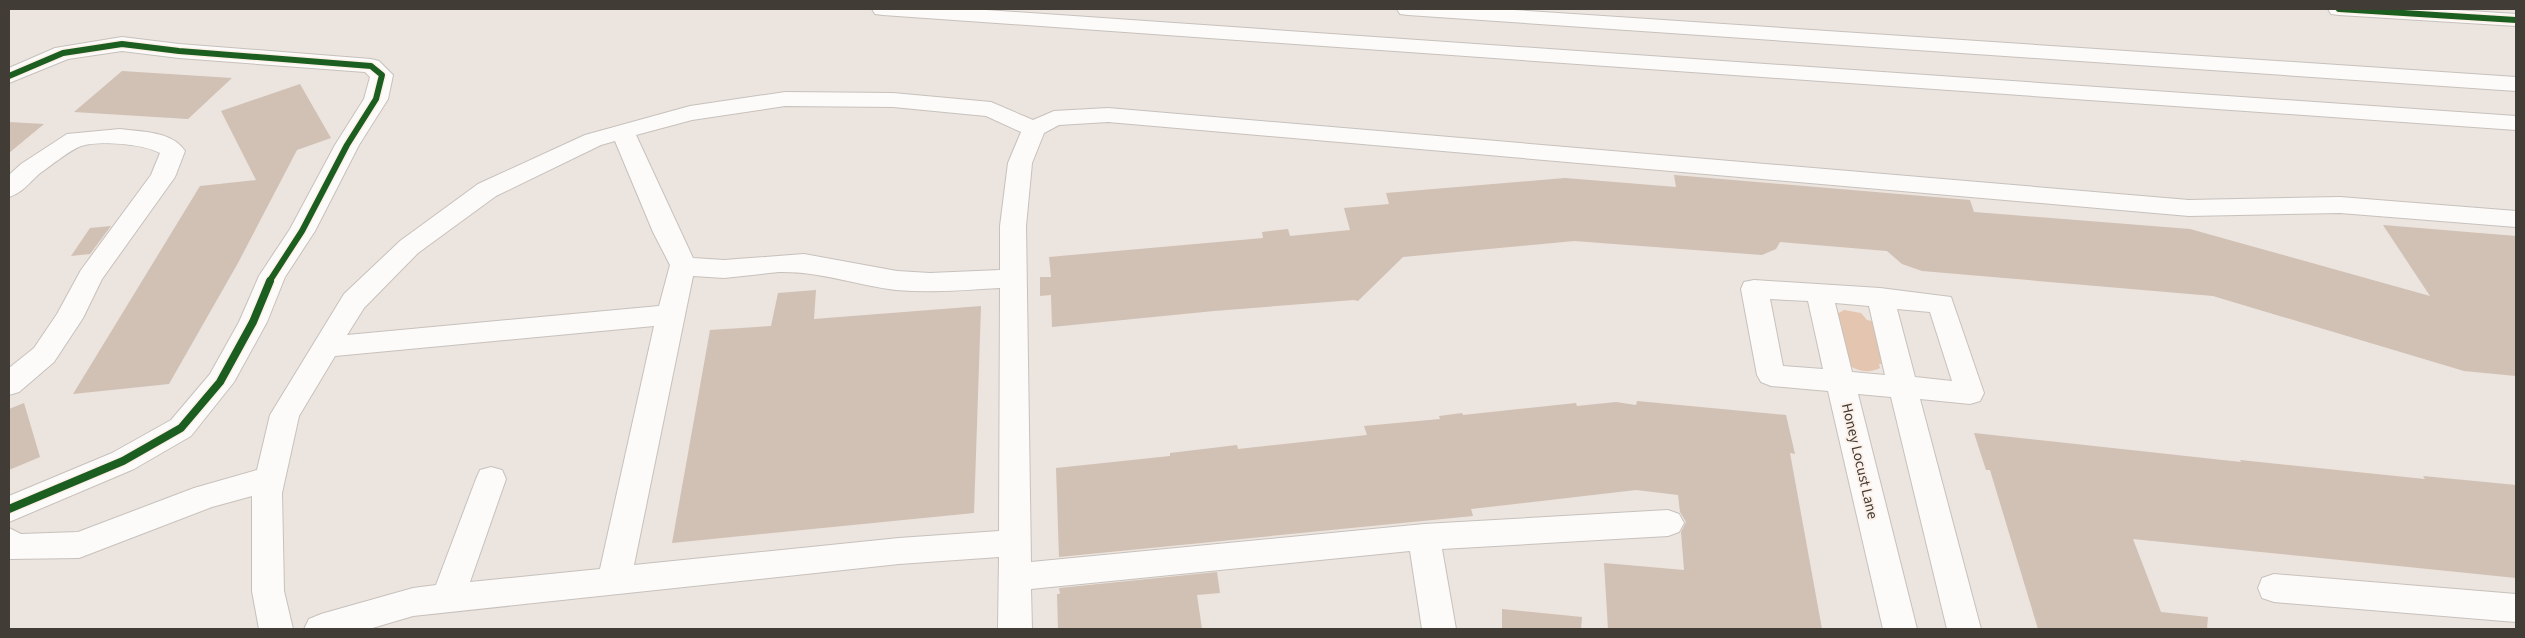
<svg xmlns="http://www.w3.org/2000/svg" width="2525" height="638" viewBox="0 0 2525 638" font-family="'Source Sans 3',sans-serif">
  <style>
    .green { fill: #e4c5af }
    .building { fill: #d1c0b4 }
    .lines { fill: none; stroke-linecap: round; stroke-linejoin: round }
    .minor-casing { stroke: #c7c1bc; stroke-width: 2 }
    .highway-casing { stroke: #c7c1bc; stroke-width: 2 }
    .minor { fill: #fcfbfa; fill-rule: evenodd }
    .highway { fill: #fcfbfa; fill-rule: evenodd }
    .cycleway-far1-casing { stroke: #fdf0e8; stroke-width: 9 }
    .cycleway-casing { stroke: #fdf0e8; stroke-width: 11 }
    .cycleway-far1 { stroke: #1b5e20; stroke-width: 6 }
    .cycleway { stroke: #1b5e20; stroke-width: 8 }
    .labels { text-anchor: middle; stroke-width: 4; stroke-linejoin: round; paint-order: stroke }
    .street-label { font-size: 15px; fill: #423c37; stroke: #fdf0e8 }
  </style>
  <rect width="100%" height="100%" fill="#ece4de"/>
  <!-- green -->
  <path class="green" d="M1844,310L1861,313L1867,320L1872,321L1883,364H1879L1880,368C1871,373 1858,372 1849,365L1835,315Z"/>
  <!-- building -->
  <path class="building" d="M122,71L232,78L188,119L74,112Z
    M300,84L331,138L297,150L238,263L169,384L73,394L200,186L256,180L221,111Z
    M9,122L44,124L9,153Z
    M1674,175L1970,200L1974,212L2190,229L2430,296L2383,225L2516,236V376L2464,371L2213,296L1922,271L1902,264L1887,251L1780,242L1776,249L1762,255L1574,241L1403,257L1358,301L1354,300L1214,311L1052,327L1051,295L1040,296V277H1051L1049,257L1263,238L1262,232L1288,229L1290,236L1350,230L1344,208L1389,204L1386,193L1565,178L1676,187Z
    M111,226L90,254L71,256L90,228Z
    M816,290L814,319L981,306L974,513L672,543L710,330L771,326L778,293Z
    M1637,401L1786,415L1795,454L1790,453L1822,629H1608L1604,563L1684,570L1681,532L1686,522L1680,512L1678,495L1636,490L1471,509L1473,516L1059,557L1056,468L1170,456V453L1237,445L1238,449L1367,435L1364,426L1440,419L1439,416L1462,413L1463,415L1576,403L1577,406L1616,402L1636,405Z
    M24,403L40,457L9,470V409Z
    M1974,433L2241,462L2240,460L2425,479L2423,476L2516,485V578L2133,539L2161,612L2208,617L2207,629H2038L1990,470H1986Z
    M1217,572L1220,593L1197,595L1202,629H1058L1057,594H1060L1059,588Z
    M1502,609L1582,617L1581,629H1502Z"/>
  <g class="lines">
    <defs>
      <path id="minor" d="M2328,9H2439L2516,14V26L2339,15L2331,14Z
        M122,37L179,44L371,59L379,61L393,75L388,99L359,145L315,231L285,277L267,322L234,382L191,436L134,469L9,522V496L112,453L171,420L210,374L239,322L259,276L290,229L335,145L364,99L370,77L365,72L179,58L122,51L68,59L9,83V68L55,48Z
        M785,92L893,93L991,102L1033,120L1054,111L1108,108L2189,200L2340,197L2516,211V227L2340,213L2189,216L1108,122L1059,125L1044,133L1032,163L1026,226L1031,562L1424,524L1668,510L1679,514L1684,523L1679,532L1668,536L1442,549L1456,629H1422L1410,551L1031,589L1032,629H998L999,557L899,564L413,616L369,629H304L309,619L321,614L413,588L436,585L476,479L480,470L491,467L502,470L506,479L470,582L600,569L654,326L335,356L299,416L282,493L284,591L293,629H259L252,591V496L212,507L79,558L9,559V528L21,534L78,532L194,488L257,470L270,415L344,294L400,241L478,184L585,135L690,106ZM785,106L893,107L986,116L1021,132L1008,163L1000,226V270L930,273L897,271L804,254L724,260L693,258L636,135L692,120ZM615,141L653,232L670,265L659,306L347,335L364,308L418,253L496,196L601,145ZM779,272C820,271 856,285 896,290C931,293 966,290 1000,288L999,531L899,538L634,565L693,276L724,278Z
        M120,129C142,132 172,131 185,151L175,177L102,279L83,318L54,362L19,392L9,395V368L34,348L57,314L81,270L151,175L160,153C144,144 99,140 81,146C70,150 49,167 39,174C29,183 22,193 9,197V175L21,164L67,134Z
        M1754,280L1880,288L1951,297L1984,393L1980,401L1970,404L1920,399L1981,629H1947L1891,397L1858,394L1917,629H1883L1828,391L1771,386L1761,382L1757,375L1741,289L1744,282ZM1770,299L1808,301L1823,369L1783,366ZM1835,303L1869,306L1885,375L1852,372ZM1897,309L1930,312L1952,381L1915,377Z
        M2274,574L2516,594V622L2274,602L2262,598L2258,588L2262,578Z"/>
      <path id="highway" d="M872,9H972L2516,116V130L883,15L875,14Z
        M1397,9H1499L2516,77V91L1408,15L1400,14Z"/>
    </defs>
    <!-- minor casing -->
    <use href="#minor" class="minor-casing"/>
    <!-- highway casing -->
    <use href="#highway" class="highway-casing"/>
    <!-- minor -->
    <use href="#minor" class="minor"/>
    <!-- highway -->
    <use href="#highway" class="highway"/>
    <defs>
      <path id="cycleway-far1" d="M2339,9L2516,20
        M9,76L63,53L122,44L179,51L371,66L382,75L376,99L347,145L302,231L269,282"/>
      <path id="cycleway" d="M9,509L123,461L181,428L220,382L253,322L270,281"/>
    </defs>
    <!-- cycleway-far1 casing -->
    <use href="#cycleway-far1" class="cycleway-far1-casing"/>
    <!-- cycleway casing -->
    <use href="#cycleway" class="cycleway-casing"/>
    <!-- cycleway-far1 -->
    <use href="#cycleway-far1" class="cycleway-far1"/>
    <!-- cycleway -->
    <use href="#cycleway" class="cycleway"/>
  </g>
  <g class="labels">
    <!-- street labels -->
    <g class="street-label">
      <text transform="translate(1860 461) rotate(77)" y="5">Honey Locust Lane</text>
    </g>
  </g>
  <!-- border -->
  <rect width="2525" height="638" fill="none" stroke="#423c37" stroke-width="20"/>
</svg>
